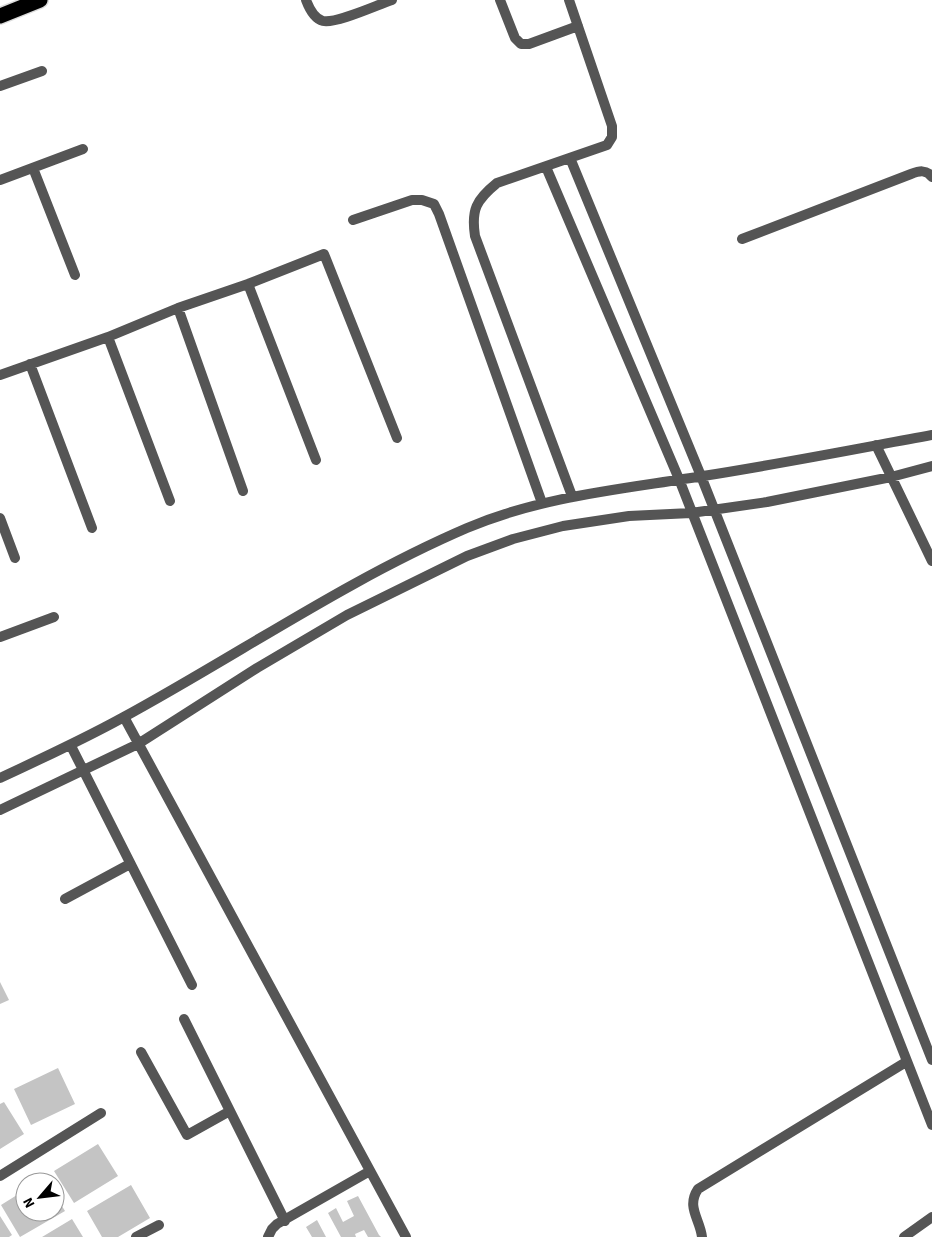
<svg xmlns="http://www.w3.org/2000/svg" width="932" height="1237" viewBox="0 0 932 1237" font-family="'Source Sans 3',sans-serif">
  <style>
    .building { fill: #c4c4c4 }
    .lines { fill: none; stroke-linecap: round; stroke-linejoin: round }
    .highway-casing { stroke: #dbdbdb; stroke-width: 18 }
    .street { stroke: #555; stroke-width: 10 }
    .highway { stroke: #000; stroke-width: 15 }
  </style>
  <rect width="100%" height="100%" fill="#fff"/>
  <!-- building -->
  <path class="building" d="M0,982L9,1000L0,1004Z
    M58,1068L75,1104L31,1125L14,1089Z
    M4,1102L24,1134L0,1149V1104Z
    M98,1144L118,1176L74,1203L54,1171Z
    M131,1185L150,1218L118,1237H102L87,1211Z
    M25,1190V1212H55V1195L65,1211L20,1237L1,1205Z
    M358,1196L379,1235L381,1237H368L364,1230L355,1234L356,1237H341L328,1213L336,1208L343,1222L354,1216L347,1201Z
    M0,1216L12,1235L9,1237H0Z
    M72,1219L83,1237H42Z
    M317,1220L326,1237H312L306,1227Z"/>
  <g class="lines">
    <defs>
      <path id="highway" d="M0,16L40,0"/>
    </defs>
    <!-- highway casing -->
    <use href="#highway" class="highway-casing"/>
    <!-- street -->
    <path class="street" d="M306,0C309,8 315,19 323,21C336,24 377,5 392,0
      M500,0L515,38L521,44H529L578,26
      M569,0L612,126V137L607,145L497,183C476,200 471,210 475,236L572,496
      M0,86L42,71
      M570,158L701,476L932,1060
      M546,167L679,479L932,1125
      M33,168L75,275
      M0,180L83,149
      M353,220L412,200H422L434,204L439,214L542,503
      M742,239L911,174C919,171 926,169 932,177
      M248,284L316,460
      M178,308L243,491
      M108,337L170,501
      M30,364L92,528
      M0,375L108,337L178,308L248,284L324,254L397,438
      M876,445L932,561
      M0,518L15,558
      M0,637L54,617
      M124,717L406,1237
      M71,746L192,985
      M0,778C41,759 82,740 122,718C238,655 346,580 467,528C542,496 624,489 703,476C780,464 856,449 932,435
      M0,810L138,744L257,668L347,615L467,556L513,539L563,526L629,516L691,513L767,502L891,477L932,466
      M65,899L130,864
      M184,1019L285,1221
      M141,1052L187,1135L230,1111
      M0,1176L101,1113
      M136,1237L159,1225
      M268,1237L272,1229L277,1224L370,1171
      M702,1237C700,1219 686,1207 698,1189L906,1062
      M904,1237L932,1217"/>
    <!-- highway -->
    <use href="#highway" class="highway"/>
  </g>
  <!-- north arrow -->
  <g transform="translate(40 1197) rotate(242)"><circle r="24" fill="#ffffff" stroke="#999999"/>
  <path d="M0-4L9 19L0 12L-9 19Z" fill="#000000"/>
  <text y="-8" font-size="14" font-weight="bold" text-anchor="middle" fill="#000000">N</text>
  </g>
</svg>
